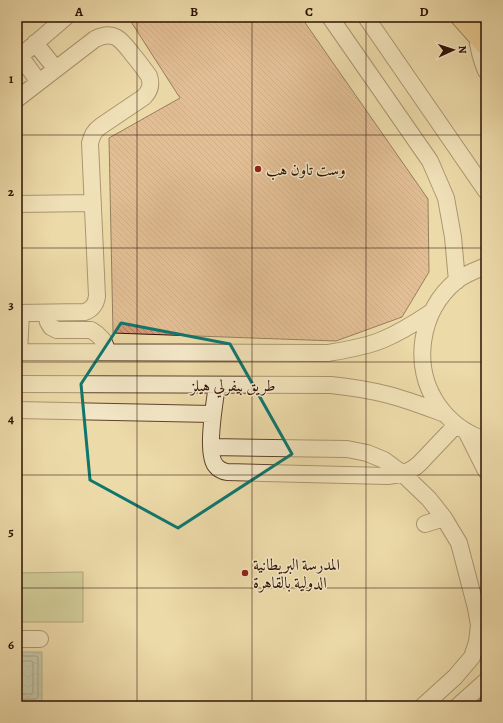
<svg xmlns="http://www.w3.org/2000/svg" width="503" height="723" viewBox="0 0 503 723" font-family="Alegreya,Amiri,serif">
  <style>
    .park { fill: #b4c08b; stroke: #716847 }
    .water { fill: url(#water-waves); stroke: #6f766b }
    .lines { fill: none; stroke-linecap: round; stroke-linejoin: round }
    .shore { stroke: #64655a; stroke-width: 1 }
    .building { fill: url(#building-back-hatch); stroke: #2e1103 }
    .minor-casing { stroke: #5e432c; stroke-width: 18 }
    .major-casing { stroke: #2e1103; stroke-width: 22 }
    .minor { stroke: #f3e7c7; stroke-width: 16 }
    .major { stroke: #e6bd74; stroke-width: 20 }
    .marked { fill: none; stroke: #0f766e; stroke-width: 3; stroke-linejoin: round }
    .grid { fill: none; stroke: #2e1103; stroke-width: 1; stroke-opacity: 0.55 }
    .poi-dot { fill: #8f2418; stroke: #f3e7c7; stroke-width: 1.5 }
    .labels { text-anchor: middle; stroke-width: 3; stroke-linejoin: round; paint-order: stroke }
    .poi-label { font-size: 16px; fill: #2e1103; stroke: #f3e7c7; text-anchor: start }
    .street-label { font-size: 16px; fill: #2e1103; stroke: #f3e7c7 }
    .neatline { fill: none; stroke: #2e1103; stroke-width: 1.5 }
    .grid-label { font-size: 13px; text-anchor: middle; font-weight: bold; fill: #2e1103 }
  </style>
  <defs>
    <pattern id="water-waves" width="16" height="10" patternUnits="userSpaceOnUse"><rect width="16" height="10" fill="#9bb9b0"/><path d="M0 5q4-4 8 0t8 0" fill="none" stroke="#869e96"/></pattern>
    <pattern id="building-back-hatch" width="6" height="6" patternUnits="userSpaceOnUse"><rect width="6" height="6" fill="#d89a78"/><path d="M-1 5l2 2M0 0l6 6M5-1l2 2" fill="none" stroke="#b07c60"/></pattern>
  </defs>
  <rect width="100%" height="100%" fill="#eddaa9"/>
  <filter id="stains"><feTurbulence type="fractalNoise" baseFrequency=".005" numOctaves="4"/><feColorMatrix values="0 0 0 0 .2 0 0 0 0 .09 0 0 0 0 .02 0 0 0 .5 -.17"/></filter>
  <radialGradient id="worn" r=".72"><stop offset=".6" stop-color="#630" stop-opacity="0"/><stop offset="1" stop-color="#630" stop-opacity=".3"/></radialGradient>
  <!-- park -->
  <path class="park" d="M83,572V622H17V573Z"/>
  <!-- water -->
  <path class="water" d="M17,652H42V703H17Z"/>
  <g class="lines">
    <!-- shore -->
    <path class="shore" d="M17,656H36L38,657V697L36,699H17
      M17,661H31L33,662V692L31,694H17"/>
  </g>
  <!-- building -->
  <path class="building" d="M128,17H301L428,199L429,272L402,317L336,341L113,333L109,138L180,98Z"/>
  <g class="lines">
    <defs>
      <path id="minor" d="M330,17L430,161L446,198L453,237L457,281
        M366,17L486,191
        M477,35C478,48 481,59 486,71
        M35,43L56,69
        M20,56L39,82
        M17,59L66,17
        M17,99L95,39C115,29 122,41 133,55C139,62 144,69 149,76C152,85 150,91 144,97L101,126C94,131 92,135 90,143L97,296C96,305 92,309 85,312L17,313
        M17,204L93,203
        M486,266C476,270 465,274 456,281C420,311 411,366 438,405C450,422 466,434 486,440
        M46,313L48,322L51,327L57,330H91L97,334L103,340L108,352
        M17,352L328,353C346,350 365,347 382,340C399,333 415,323 430,313
        M19,352L21,313
        M17,384L331,385C350,387 370,390 389,395C408,400 426,407 445,414
        M217,385C215,401 205,454 216,466C219,470 222,471 227,472L388,476C402,474 409,473 419,464L456,425
        M17,410L212,414
        M466,431L486,471
        M211,447L347,449L367,453L384,460L403,474L429,499L444,518L459,543L476,608L479,625L477,642L472,657L455,677L423,706
        M425,524L444,518
        M17,639H40
        M458,706L486,681
        M485,706L486,705"/>
      <path id="major" d="M461,17L486,45"/>
    </defs>
    <!-- minor casing -->
    <use href="#minor" class="minor-casing"/>
    <!-- major casing -->
    <use href="#major" class="major-casing"/>
    <!-- minor -->
    <use href="#minor" class="minor"/>
    <!-- major -->
    <use href="#major" class="major"/>
  </g>
  <!-- marked area -->
  <path d="M0 0H503V723H0ZM121,323L230,344L292,454L178,528L90,480L81,384Z" fill="#eddaa9" fill-opacity=".55" fill-rule="evenodd"/>
  <path class="marked" d="M121,323L230,344L292,454L178,528L90,480L81,384Z"/>
  <!-- grid -->
  <path class="grid" d="M137,17V706M252,17V706M366,17V706M17,135H486M17,248H486M17,362H486M17,475H486M17,588H486"/>
  <!-- markers -->
  <g class="poi-dot">
    <circle cx="258" cy="169" r="4"/>
    <circle cx="245" cy="573" r="4"/>
  </g>
  <g class="labels">
    <!-- poi labels -->
    <g class="poi-label">
      <text x="266" y="175">وست تاون هب</text>
      <text x="253" y="570">المدرسة البريطانية<tspan x="253" dy="18">الدولية بالقاهرة</tspan></text>
    </g>
    <!-- street labels -->
    <g class="street-label">
      <text x="233" y="391">طريق بيفرلي هيلز</text>
    </g>
  </g>
  <!-- margin -->
  <rect width="503" height="723" fill="none" stroke="#eddaa9" stroke-width="44"/>
  <!-- north arrow -->
  <g transform="translate(453 50) rotate(87)" stroke="#f3e7c7" stroke-width="3" paint-order="stroke">
  <path d="M0-3L7 15L0 10L-7 15Z" fill="#2e1103"/>
  <text y="-6" font-size="11" font-weight="bold" text-anchor="middle" fill="#2e1103">N</text>
  </g>
  <rect x="22" y="22" width="459" height="679" class="neatline"/>
  <g class="grid-label">
    <text x="79" y="16">A</text>
    <text x="194" y="16">B</text>
    <text x="309" y="16">C</text>
    <text x="424" y="16">D</text>
    <text x="11" y="83">1</text>
    <text x="11" y="196">2</text>
    <text x="11" y="309">3</text>
    <text x="11" y="423">4</text>
    <text x="11" y="536">5</text>
    <text x="11" y="649">6</text>
  </g>
  <rect width="100%" height="100%" filter="url(#stains)"/>
  <rect width="100%" height="100%" fill="url(#worn)"/>
</svg>
